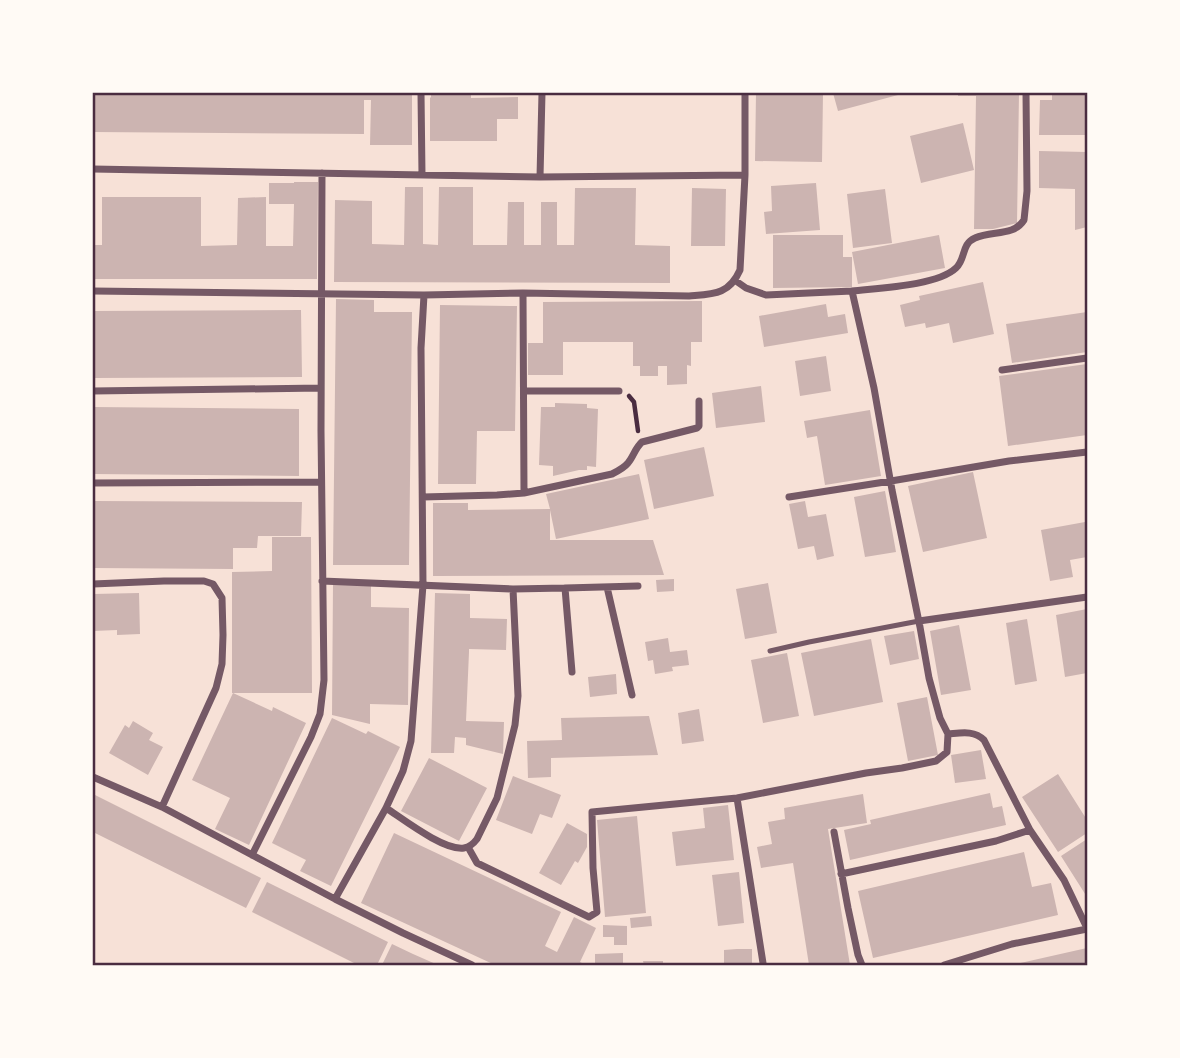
<svg xmlns="http://www.w3.org/2000/svg" width="1180" height="1058" viewBox="0 0 1180 1058" font-family="Roboto,sans-serif">
  <style>
    .building { fill: #ccb4b1 }
    .lines { fill: none; stroke-linecap: round; stroke-linejoin: round }
    .path { stroke: #4a2c40; stroke-width: 4.5 }
    .service { stroke: #755966; stroke-width: 5 }
    .minor { stroke: #755966; stroke-width: 7 }
    .neatline { fill: none; stroke: #4a2c40; stroke-width: 2.5 }
  </style>
  <rect width="100%" height="100%" fill="#f7e1d7"/>
  <!-- building -->
  <path class="building" d="M93,93H412V145H370L371,100H364V134L93,132Z
    M431,93H471V98L518,97V119H497V141H430V97L431,98Z
    M756,93H823L822,162L755,161Z
    M833,93H898V95L838,111Z
    M958,93H1019L1017,223L993,229H974L976,96H958Z
    M1052,93H1087V135H1039L1040,100H1052Z
    M963,123L974,170L921,183L910,136Z
    M1039,151L1087,152V227L1075,230V189L1039,188Z
    M294,182H318L317,279H93V245H102V197H201V246L237,245L238,198L266,197V246H293L294,204H269V183H294Z
    M816,183L820,230L766,234L764,212L772,211L771,186Z
    M405,187H423V244L438,245L439,187H473V245H507L508,202H524V245H541V202H557V245H574L575,188H636L635,245L670,246V283L334,282L335,200L372,201V244L404,245Z
    M692,188L726,189L725,246H691Z
    M885,189L892,243L853,248L847,194Z
    M773,235H843V257H852V287L773,288Z
    M939,235L945,268L858,284L852,252Z
    M983,282L994,334L953,343L949,323L926,328L925,323L905,327L900,305L920,300L919,296Z
    M336,299L374,300V312H412L409,565H333Z
    M702,301V342H691V366L687,365V384L667,385V366H658V376H640V366H633V342H563V375H528V343H543V302Z
    M826,304L828,317L845,314L848,333L764,347L759,316Z
    M440,305L517,306L515,431H477L476,484H438Z
    M301,310L302,377L93,378V311Z
    M1087,312V352L1012,363L1006,324Z
    M826,356L831,391L800,396L795,361Z
    M1087,364V435L1008,446L999,376Z
    M761,386L765,422L716,428L712,393Z
    M555,403L587,404V408L598,409L596,467L587,466V470H579L553,476V466L539,465L541,407H555Z
    M93,407L299,409V476L93,474Z
    M870,410L881,476L825,485L817,436L807,438L804,421Z
    M704,447L714,496L654,509L644,460Z
    M973,472L987,538L923,552L908,486Z
    M639,474L649,519L556,539L550,510V540H653L664,575L433,576V503H468V510L550,509L546,494Z
    M885,491L896,552L865,557L854,497Z
    M93,501L302,502L301,536H258L257,548H233V569L93,568Z
    M805,501L808,517L826,514L834,556L817,560L814,546L798,549L789,504Z
    M1085,522L1087,531V557L1070,560L1073,577L1050,581L1041,530Z
    M272,537H311L312,693H232V572L272,571Z
    M674,579V591L657,592L656,580Z
    M768,583L777,633L745,639L736,589Z
    M333,585H371V607L409,608L408,705L370,704V724L332,715Z
    M139,593L140,634L117,635V630L93,631V594Z
    M435,593L470,594V618L507,619L506,650L469,649V652L466,721L504,722L503,754L466,745V738L455,737L454,753H431Z
    M1087,609V673L1065,677L1056,615Z
    M1027,619L1037,681L1015,685L1006,623Z
    M959,625L971,690L941,695L930,631Z
    M914,631L919,659L890,665L884,636Z
    M668,638L670,652L687,650L689,665L672,667L673,671L655,674L653,660L648,661L645,642Z
    M871,639L883,702L814,716L801,653Z
    M787,653L799,716L763,723L751,660Z
    M616,674L617,694L590,697L588,677Z
    M233,693L272,711L273,707L306,723L249,845L215,829L230,798L192,780Z
    M927,697L938,755L908,761L897,703Z
    M699,709L704,741L682,744L678,713Z
    M649,716L658,755L551,758V777L528,778L527,741L562,740L561,718Z
    M332,718L366,734L368,731L400,747L331,886L300,871L306,860L272,843Z
    M133,721L153,733L149,740L163,747L148,775L109,753L125,725L129,728Z
    M981,750L986,779L955,783L951,755Z
    M429,758L487,788L459,841L401,811Z
    M1058,774L1087,820V833L1058,852L1022,797Z
    M513,776L561,795L552,818L540,814L532,834L496,820Z
    M990,793L993,808L1002,806L1006,825L850,860L844,830L871,824L870,820Z
    M93,794L261,878L246,908L93,832Z
    M863,794L867,823L828,829L850,965H809L793,863L761,868L757,847L772,844L768,822L785,819L784,808Z
    M728,805L734,860L676,866L672,832L705,828L703,808Z
    M637,816L646,913L605,917L597,820Z
    M567,823L587,834V847L578,863L575,861L561,885L539,873Z
    M394,833L561,912L545,946L557,952L574,917L596,928L580,962L586,965H495L361,903Z
    M1087,839V897L1061,856Z
    M1024,852L1032,887L1051,883L1058,915L873,958L858,891Z
    M739,872L744,923L718,926L712,875Z
    M267,882L388,942L377,965H358L252,912Z
    M651,916L652,926L631,928L630,918Z
    M603,925L627,926V945H614V937H603Z
    M392,944L413,954L438,965H382Z
    M1087,948V965H1016V964Z
    M737,949H752V965H724V950Z
    M623,953V965H595V954Z
    M643,961H663V965H644Z"/>
  <g class="lines">
    <!-- path -->
    <path class="path" d="M629,396L634,402L638,431"/>
    <!-- service -->
    <path class="service" d="M770,651L809,642L919,621"/>
    <!-- minor -->
    <path class="minor" d="M421,93L422,175
      M93,169L540,177L745,175V93
      M540,177L542,93
      M736,281L746,288L766,295L852,291L874,388L892,490L920,627L929,678L940,718L948,734C961,733 974,730 984,740L1030,830
      M93,291L424,295L421,348L423,585L411,741L403,771L386,808L335,899
      M852,291C878,288 937,286 956,268C966,259 961,244 975,238C992,230 1013,237 1024,220L1027,191L1026,93
      M523,293L524,493
      M424,295L523,293L689,296C713,294 729,295 740,270L745,175
      M1002,370L1087,358
      M93,391L321,388
      M524,391H619
      M93,483L321,482
      M423,497L497,495L524,493L612,474C618,471 624,468 628,463C634,456 635,448 642,442L697,428L699,426V401
      M789,497L891,481L1009,461L1087,452
      M322,581L513,589L565,588L572,672
      M93,584L164,581H204L213,584L222,598L223,635L222,664L216,688L162,807
      M607,587L632,695
      M565,588L638,586
      M919,621L1087,597
      M93,777L162,807L335,899L403,933L472,965
      M737,798L763,963
      M386,808C403,819 444,851 464,848C470,847 474,843 477,839L497,798L515,725L518,696L513,589
      M834,832L848,908L858,955L862,965
      M468,847L477,863L589,917L597,912L593,868L592,812L737,798L866,773L902,768L936,761L947,752L948,734
      M252,855L311,737L320,714L324,680L321,431L322,173
      M841,874L996,841L1030,830L1064,880L1087,928
      M944,965L1012,944L1087,929"/>
  </g>
  <!-- border -->
  <rect width="1180" height="1058" fill="none" stroke="#fffaf5" stroke-width="189"/>
  <rect x="94" y="94" width="992" height="870" class="neatline"/>
</svg>
